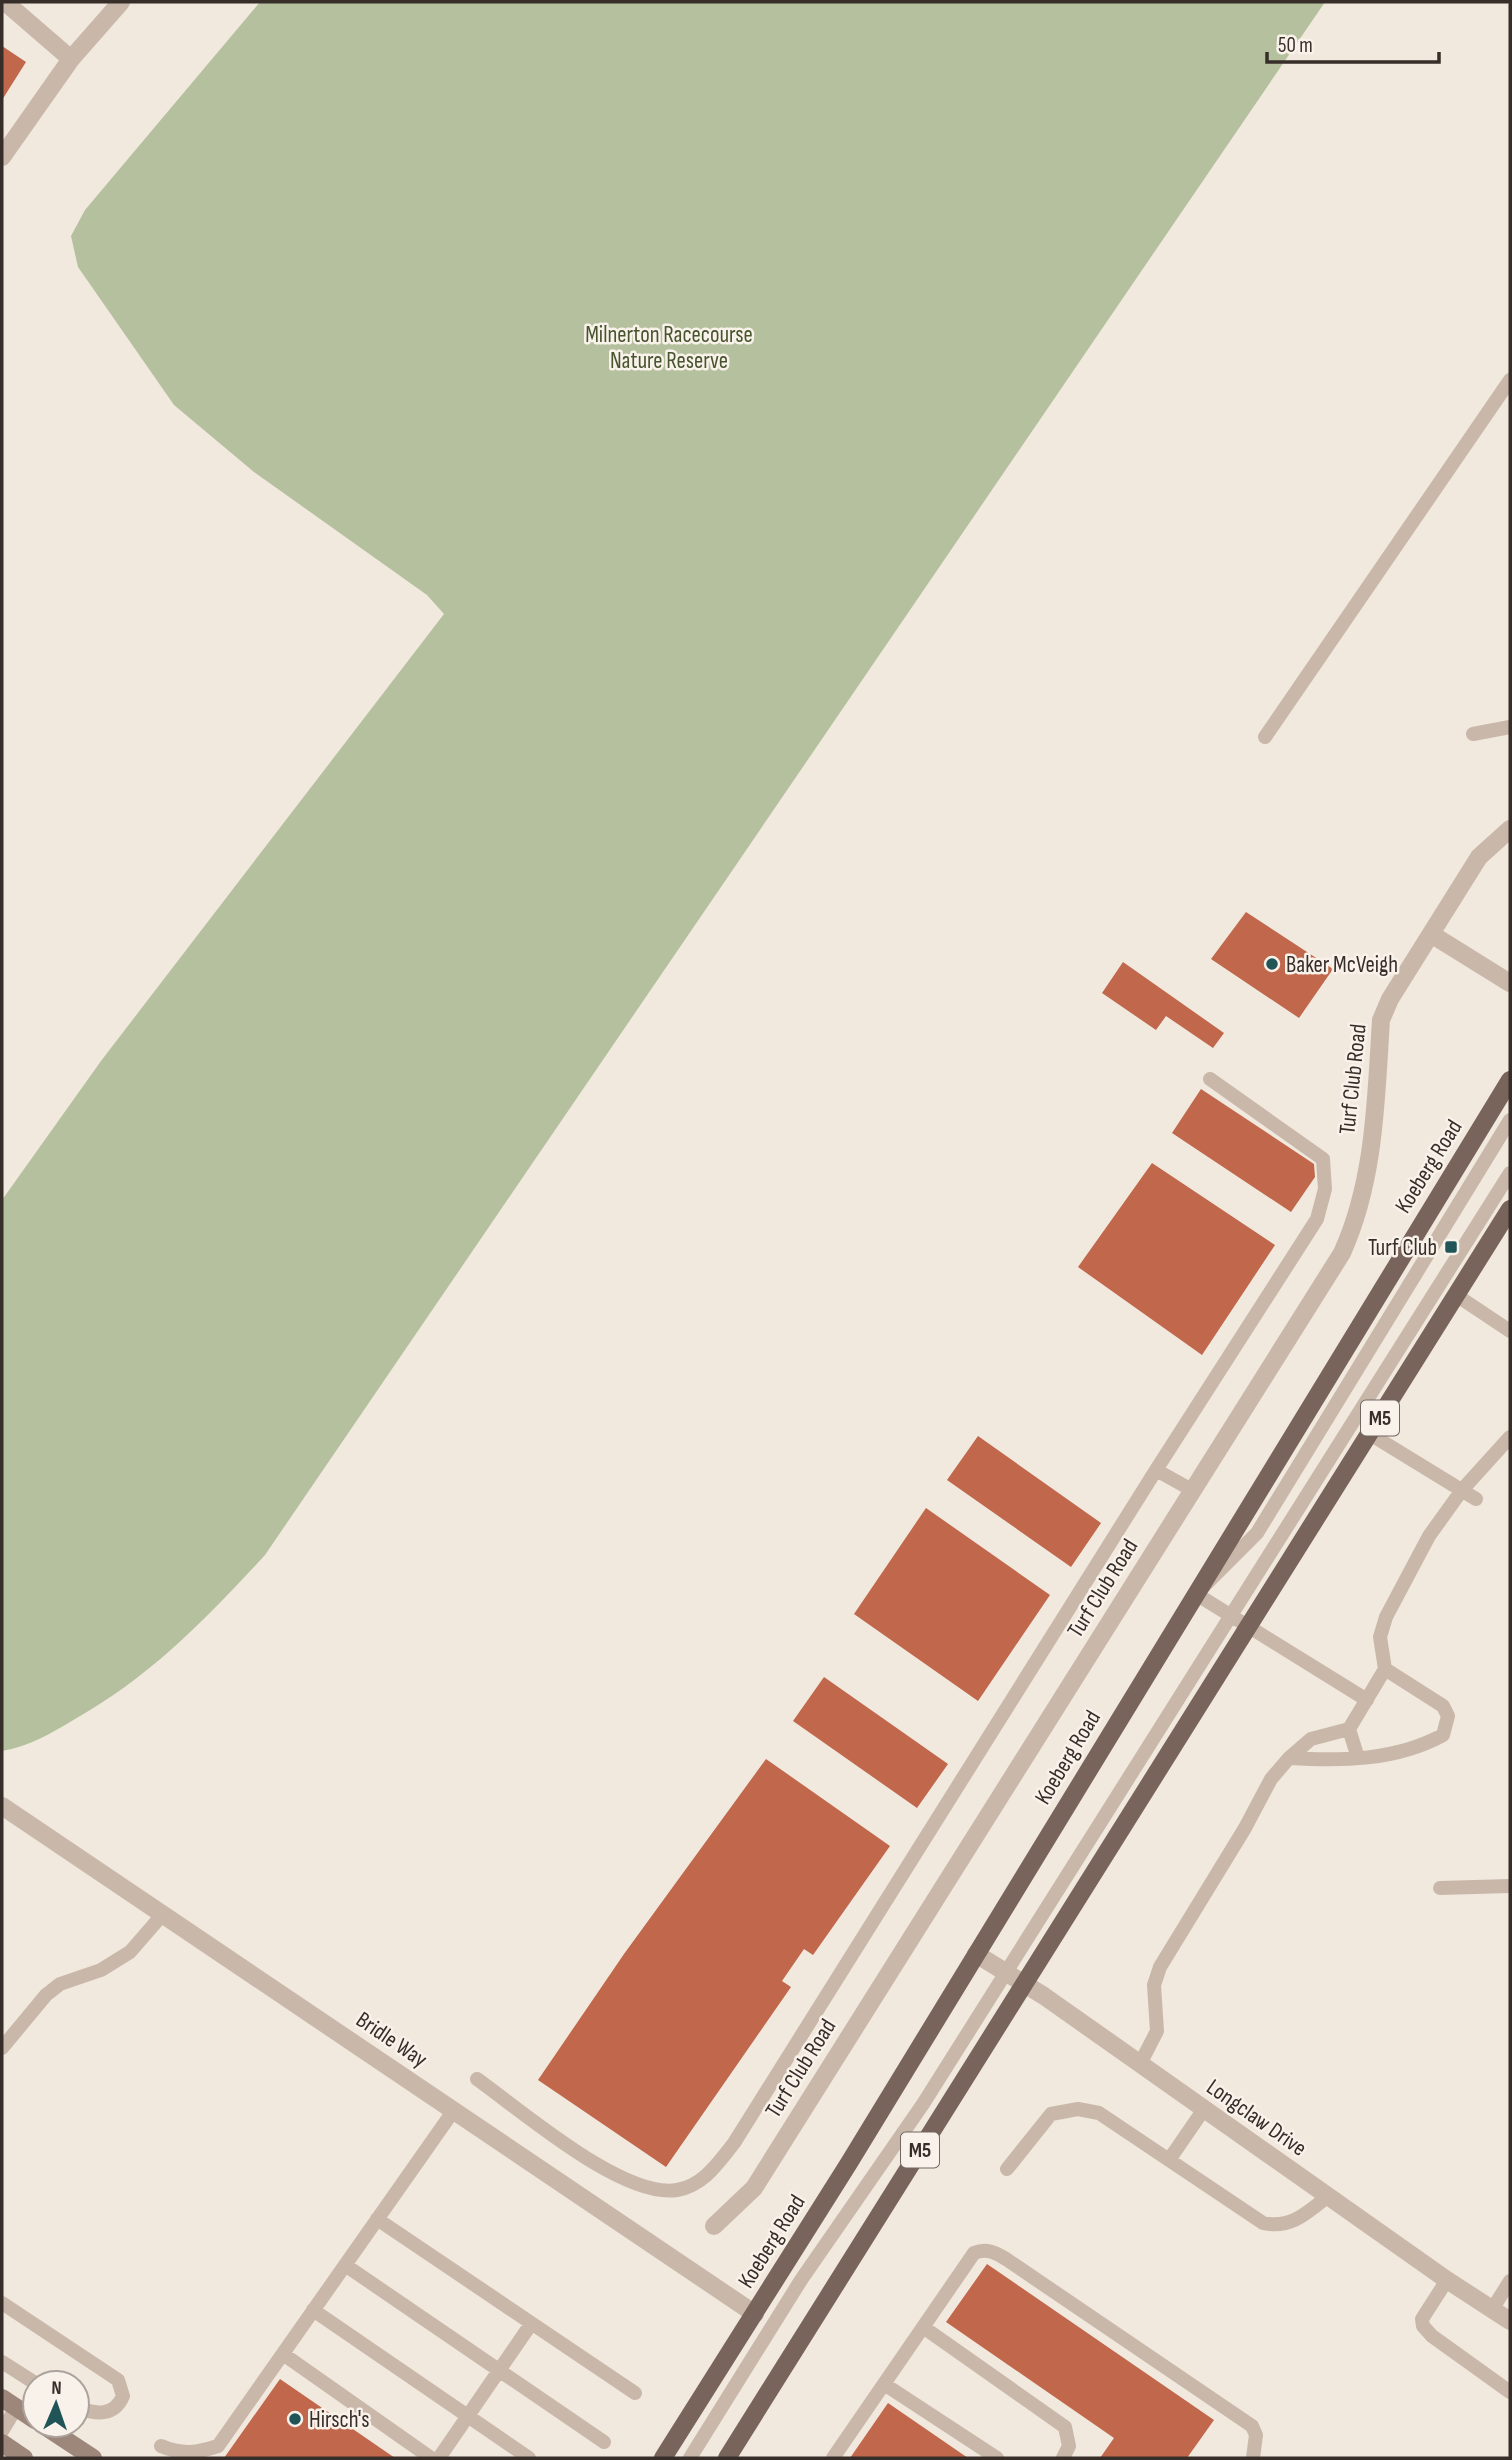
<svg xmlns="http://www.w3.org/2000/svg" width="1512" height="2460" viewBox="0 0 1512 2460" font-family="'Sofia Sans Condensed',sans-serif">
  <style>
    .green { fill: #b5c09e }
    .building { fill: #c1674c }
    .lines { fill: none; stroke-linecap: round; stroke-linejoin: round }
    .lane { stroke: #c9b8aa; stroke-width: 14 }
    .street { stroke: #c9b8aa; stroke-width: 18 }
    .secondary { stroke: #9d877b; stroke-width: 18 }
    .primary { stroke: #78645b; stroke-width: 18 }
    .poi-dot { fill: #205457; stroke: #f9f2ea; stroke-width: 2.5 }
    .labels { text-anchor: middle; stroke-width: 5; stroke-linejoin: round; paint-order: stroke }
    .shield { fill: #f9f2ea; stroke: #716863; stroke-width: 2 }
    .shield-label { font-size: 21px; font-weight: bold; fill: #372d29 }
    .park-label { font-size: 23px; fill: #47542e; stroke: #f9f2ea }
    .poi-label { font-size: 23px; fill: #372d29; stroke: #f9f2ea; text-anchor: start }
    .street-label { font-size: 23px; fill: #372d29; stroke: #f9f2ea }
  </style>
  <rect width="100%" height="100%" fill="#f1e8de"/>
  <!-- green -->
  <path class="green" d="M260,2H1325L265,1555C207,1618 150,1677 75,1719C52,1733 28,1747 2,1751V1200L101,1061L444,614L427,595L254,472L174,405L78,267L71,236L85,210Z"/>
  <!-- building -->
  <path class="building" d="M2,46L26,62L2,100Z
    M1246,912L1333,969L1299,1018L1211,959Z
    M1123,962L1224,1033L1213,1048L1166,1016L1156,1030L1102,993Z
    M1201,1089L1314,1164L1315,1177L1291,1212L1172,1133Z
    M1152,1163L1275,1245L1202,1355L1078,1267Z
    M978,1436L1101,1523L1071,1567L947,1480Z
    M926,1508L1050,1595L978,1701L854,1614Z
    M824,1677L948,1764L917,1808L793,1721Z
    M766,1759L890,1846L813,1955L804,1949L782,1981L791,1987L666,2167L538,2080L624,1954Z
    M987,2264L1214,2420L1187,2458H1100L1114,2438L946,2322Z
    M280,2379L395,2458H224Z
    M888,2403L968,2458H850Z"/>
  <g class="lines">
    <!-- lane -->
    <path class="lane" d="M1473,734L1510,727
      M1265,737L1510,380
      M1456,1295L1510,1331
      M1370,1434L1476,1499
      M1156,1470L1317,1219L1325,1189L1323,1159L1210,1079
      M1367,1700L1196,1594L1257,1533L1510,1120
      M1349,1729L1358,1758
      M1289,1758C1342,1761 1395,1761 1443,1735L1448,1716L1443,1706L1385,1669
      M1440,1888L1510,1886
      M2,2048L46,1995L60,1984L101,1970L130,1952L163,1914
      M1140,2064L1157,2031L1154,1985L1160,1967L1245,1828L1271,1779L1289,1758L1311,1739L1349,1729L1385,1669L1380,1637L1386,1617L1429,1536L1462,1490L1510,1437
      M477,2079C522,2111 623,2199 677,2190C704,2185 718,2163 734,2143L1156,1470L1192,1490
      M1169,2160L1204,2109
      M1007,2169L1051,2114L1078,2109L1099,2113L1263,2223C1291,2229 1307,2213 1327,2197
      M377,2219L635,2393
      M345,2265L604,2442
      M1447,2280L1422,2319L1423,2326L1432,2336L1510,2392
      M2,2303L118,2380L123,2396C114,2417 96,2414 77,2408
      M1493,2308L1510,2281
      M313,2310L529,2458
      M923,2327L1065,2427L1069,2446L1063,2458
      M283,2354L431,2458
      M2,2362L35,2383
      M884,2384L997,2458
      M2,2431L16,2408
      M161,2446C182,2455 197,2453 218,2446L454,2110
      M439,2458L531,2324
      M690,2458L801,2280L923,2104L1510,1173
      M833,2458L974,2253C986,2248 995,2252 1006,2259L1252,2426L1256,2435L1253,2458"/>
    <!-- street -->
    <path class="street" d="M5,2L71,59
      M2,157L71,59L121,2
      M1431,934L1510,983
      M2,1806L755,2314
      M976,1954L1044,1996L1447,2280L1510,2321
      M714,2226L754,2188L1342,1253C1375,1180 1376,1099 1381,1020L1390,999L1479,857L1510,829"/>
    <!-- secondary -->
    <path class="secondary" d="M2,2398L35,2420
      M43,2425L93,2458
      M2,2443L24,2458"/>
    <!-- primary -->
    <path class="primary" d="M663,2458L849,2163L1510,1080
      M727,2458L1510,1209"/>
  </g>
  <!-- markers -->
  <g class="poi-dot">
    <circle cx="1272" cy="964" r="7"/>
    <rect x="1444" y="1240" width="14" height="14" rx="3.5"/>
    <circle cx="295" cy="2419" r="7"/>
  </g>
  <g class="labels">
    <!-- shield labels -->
    <g class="shield">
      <rect x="1361" y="1400.5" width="38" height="35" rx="5"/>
      <rect x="901" y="2132.5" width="38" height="35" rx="5"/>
    </g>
    <g class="shield-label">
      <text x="1380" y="1425">M5</text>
      <text x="920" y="2157">M5</text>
    </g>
    <!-- park labels -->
    <g class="park-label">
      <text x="669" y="342">Milnerton Racecourse<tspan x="669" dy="26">Nature Reserve</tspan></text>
    </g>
    <!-- poi labels -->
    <g class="poi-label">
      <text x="1286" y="972">Baker McVeigh</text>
      <text x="1437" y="1255" text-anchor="end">Turf Club</text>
      <text x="309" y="2427">Hirsch's</text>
    </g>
    <!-- street labels -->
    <g class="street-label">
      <text transform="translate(1352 1079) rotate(-84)" y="8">Turf Club Road</text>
      <text transform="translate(1428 1166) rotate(-58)" y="8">Koeberg Road</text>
      <text transform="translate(1102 1588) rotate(-58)" y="8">Turf Club Road</text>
      <text transform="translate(1067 1757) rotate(-59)" y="8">Koeberg Road</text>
      <text transform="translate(392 2039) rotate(34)" y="8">Bridle Way</text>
      <text transform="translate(800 2068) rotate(-58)" y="8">Turf Club Road</text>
      <text transform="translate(1257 2117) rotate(35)" y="8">Longclaw Drive</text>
      <text transform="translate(771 2241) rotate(-58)" y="8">Koeberg Road</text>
    </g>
  </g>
  <!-- border -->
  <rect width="1512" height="2460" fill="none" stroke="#372d29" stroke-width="7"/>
  <!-- north arrow -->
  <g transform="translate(56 2404) rotate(2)"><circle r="33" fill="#f9f2ea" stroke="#aba39d" stroke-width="2"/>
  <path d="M0-5L12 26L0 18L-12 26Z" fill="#205457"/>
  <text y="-10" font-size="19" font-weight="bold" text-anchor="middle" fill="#372d29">N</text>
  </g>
  <!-- scale -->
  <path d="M1267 52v10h172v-10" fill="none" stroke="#372d29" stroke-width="3.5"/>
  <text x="1278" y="52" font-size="21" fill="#372d29" stroke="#f9f2ea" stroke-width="5" paint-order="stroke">50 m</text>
</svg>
